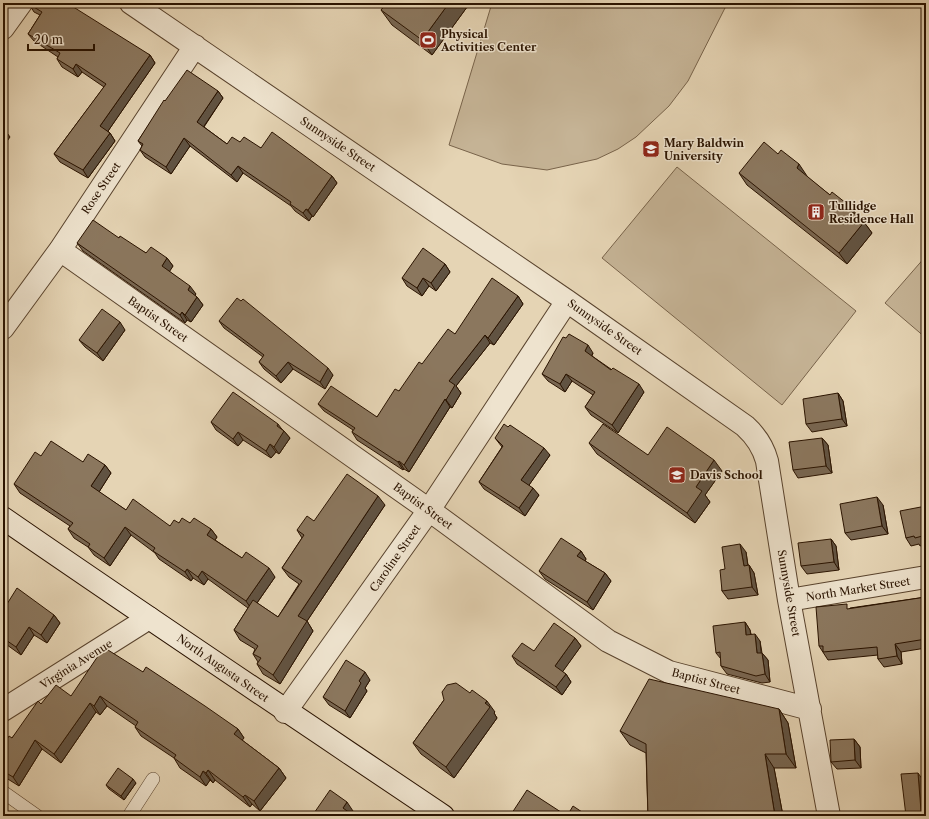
<svg xmlns="http://www.w3.org/2000/svg" width="929" height="819" viewBox="0 0 929 819" font-family="'Libre Caslon Text',serif">
  <style>
    .green { fill: #c5b395; stroke: #78634a }
    .lines { fill: none; stroke-linecap: round; stroke-linejoin: round }
    .service-casing { stroke: #59432d; stroke-width: 14 }
    .minor-casing { stroke: #59432d; stroke-width: 24 }
    .secondary-casing { stroke: #2a1300; stroke-width: 24 }
    .service { stroke: #eee3ce; stroke-width: 13 }
    .minor { stroke: #eee3ce; stroke-width: 22 }
    .secondary { stroke: #eee3ce; stroke-width: 22 }
    .wall { fill: #786651; stroke: #2a1300 }
    .shaded-wall { fill: #615342; stroke: #2a1300 }
    .building { fill: #8b775e; stroke: #2a1300 }
    .labels { text-anchor: middle; stroke-width: 3; stroke-linejoin: round; paint-order: stroke }
    .poi-label { font-size: 11px; font-weight: bold; fill: #2a1300; stroke: #eee3ce; text-anchor: start }
    .street-label { font-size: 11px; fill: #2a1300; stroke: #eee3ce }
  </style>
  <rect width="100%" height="100%" fill="#e5d4b4"/>
  <filter id="stains"><feTurbulence type="fractalNoise" baseFrequency=".005" numOctaves="4"/><feColorMatrix values="0 0 0 0 .2 0 0 0 0 .09 0 0 0 0 .02 0 0 0 .5 -.17"/></filter>
  <radialGradient id="worn" r=".72"><stop offset=".6" stop-color="#630" stop-opacity="0"/><stop offset="1" stop-color="#630" stop-opacity=".3"/></radialGradient>
  <!-- green -->
  <path class="green" d="M492,3H723L727,4L688,81L669,106L636,137L618,149L597,159L547,170L502,164L449,145Z
    M677,167L856,311L782,405L602,258Z
    M926,256V338L885,303Z"/>
  <g class="lines">
    <defs>
      <path id="service" d="M3,792L37,816
        M129,816L153,779"/>
      <path id="minor" d="M131,3L567,301L745,426C756,436 763,446 767,461L789,600L829,816
        M3,28L21,3
        M60,250L429,510L608,641L669,672L810,709
        M3,328L60,250L195,46
        M789,600L926,577
        M3,710L149,618
        M285,712L429,510L567,301"/>
      <path id="secondary" d="M3,518C149,619 296,717 443,816"/>
    </defs>
    <!-- service casing -->
    <use href="#service" class="service-casing"/>
    <!-- minor casing -->
    <use href="#minor" class="minor-casing"/>
    <!-- secondary casing -->
    <use href="#secondary" class="secondary-casing"/>
    <!-- service -->
    <use href="#service" class="service"/>
    <!-- minor -->
    <use href="#minor" class="minor"/>
    <!-- secondary -->
    <use href="#secondary" class="secondary"/>
  </g>
  <!-- wall -->
  <path class="wall" d="M387,3H470L432,55L392,25L381,10Z
    M29,4L150,55L155,63L108,131L110,133L115,141L88,178L60,162L54,154L104,87L82,72L78,77L62,67L57,59L58,57L34,41L28,34L40,15L34,12Z
    M218,91L223,98L204,127L227,144L240,142L261,148L332,176L337,183L313,217L312,216L309,221L295,211L291,206L243,173L237,182L190,146L171,174L145,157L140,150L142,146L138,141L165,101Z
    M778,154L864,222L872,233L847,264L747,185L739,173Z
    M119,238L146,253L167,258L173,266L169,271L196,294L195,295L197,297L203,305L191,322L187,320L185,323L83,251L77,243Z
    M445,264L450,272L436,291L429,286L422,296L407,286L402,278Z
    M518,296L523,304L494,345L490,343L456,386L461,393L452,408L450,407L409,472L404,469L403,470L357,440L352,432L353,430L324,411L318,404L377,417L399,391L455,334Z
    M219,321L333,375L325,389L293,369L281,383L264,369L259,362L263,357L224,328Z
    M125,330L103,361L85,347L79,340Z
    M593,353L592,356L644,392L618,433L591,415L585,407L593,395L572,381L565,392L548,381L542,374Z
    M838,393L843,401L847,426L812,432L806,424Z
    M211,422L282,429L290,438L279,454L276,452L271,458L243,440L238,446L216,430Z
    M495,438L550,455L529,485L539,495L525,516L484,489L479,482L502,447Z
    M822,438L828,445L832,473L798,478L793,470Z
    M589,443L648,455L722,471L705,495L710,502L695,523L597,454Z
    M83,462L105,465L111,473L99,492L126,510L170,526L179,523H190L211,529L217,537L215,540L242,558L275,577L257,603L278,617L299,584L289,577L282,568L302,538L297,530L314,521L385,505L307,621L313,631L280,684L263,674L257,664L258,662L253,654L255,649L240,640L234,630L248,608L208,579L204,585L193,578L191,581L159,559L155,553L131,535L110,566L94,555L88,547L74,538L68,529L70,526L20,493L14,484Z
    M883,505L888,534L851,540L845,533Z
    M926,506V544L920,546L919,544L911,546L906,538Z
    M831,539L836,546L839,570L807,574L801,566Z
    M581,551L586,559L585,561L605,573L611,581L593,610L545,579L539,571Z
    M746,552L748,565H749L754,573L758,595L728,599L722,591L725,569Z
    M926,597V648L901,652L902,664L884,667L878,659V655L828,660L819,646L850,608Z
    M3,602L7,604L54,615L60,623L47,643L34,635L21,655L3,642Z
    M745,622L750,630L751,634L760,641L762,653L768,660L770,682L762,683L727,674L721,666V659L716,653Z
    M575,638L581,646L562,672L566,674L571,682L562,695L517,664L512,656L534,651Z
    M143,672L238,729L244,738L242,740L279,768L286,778L260,811L252,804L250,807L215,780L213,783L210,780L206,786L180,768L174,758L141,736L135,727L136,726L107,706L100,715L96,712L61,763L42,749L19,786L3,776V739L6,741L12,738L41,704L71,696Z
    M370,680L365,688L367,691L350,718L329,705L323,697Z
    M444,700L495,712L494,713L497,718L454,778L421,754L413,743Z
    M779,709L788,723L796,768H774L783,816H648L646,753L630,745L620,731Z
    M854,739L860,747L861,768L837,769L831,762Z
    M136,783L124,800L109,789L106,785Z"/>
  <!-- shaded-wall -->
  <path class="shaded-wall" d="M449,3H470L432,55L422,40Z
    M150,55L155,63L106,134L100,126Z
    M76,64L82,72L78,77L73,69Z
    M218,91L223,98L202,129L197,122Z
    M5,130L10,137L3,147V132Z
    M110,133L115,141L88,178L83,170Z
    M184,138L190,146L171,174L166,167Z
    M799,164L807,176L805,180L797,168Z
    M238,166L243,173L237,182L231,175Z
    M332,176L337,183L313,217L308,210Z
    M851,207L859,218L849,209Z
    M306,209L312,216L309,221L303,213Z
    M864,222L872,233L847,264L839,253Z
    M167,258L173,266L168,274L162,266Z
    M445,264L450,272L436,291L431,283Z
    M423,278L429,286L422,296L417,288Z
    M190,286L196,294L193,298L188,290Z
    M518,296L523,304L494,345L488,338Z
    M197,297L203,305L191,322L185,315Z
    M182,312L187,320L185,323L180,315Z
    M120,322L125,330L103,361L97,353Z
    M485,335L490,343L456,386L461,393L452,408L446,400L449,381Z
    M588,345L593,353L590,358L585,351Z
    M288,362L293,369L281,383L276,376Z
    M328,368L333,375L325,389L320,382Z
    M566,374L572,381L565,392L560,384Z
    M639,384L644,392L618,433L612,425Z
    M838,393L843,401L847,426L842,419Z
    M445,399L450,407L409,472L404,465Z
    M278,424L284,432V431L290,438L279,454L274,447L277,426Z
    M238,432L243,440L238,446L233,439Z
    M822,438L828,445L832,473L826,466Z
    M270,444L276,452L271,458L266,451Z
    M544,448L550,455L527,488L521,480Z
    M714,460L722,471L705,495L710,502L695,523L687,513L696,487Z
    M399,461L404,469L403,470L398,462Z
    M105,465L111,473L97,495L91,486Z
    M533,488L539,495L525,516L519,508Z
    M378,496L385,505L307,621L313,631L280,684L273,675L298,616Z
    M877,497L883,505L888,534L882,526Z
    M125,527L131,535L110,566L104,558Z
    M211,529L217,537L213,543L207,535Z
    M831,539L836,546L839,570L834,562Z
    M740,544L746,552L749,574L744,566Z
    M581,551L586,559L583,564L577,556Z
    M749,565L754,573L758,595L752,587Z
    M269,568L275,577L252,610L246,601Z
    M187,569L193,578L191,581L185,572Z
    M202,571L208,579L204,585L198,577Z
    M605,573L611,581L593,610L587,602Z
    M54,615L60,623L47,643L41,635Z
    M745,622L750,630L752,642L746,635Z
    M29,627L34,635L21,655L16,647Z
    M755,634L760,641L762,661L757,653Z
    M575,638L581,646L561,674L555,666Z
    M895,644L901,652L902,664L897,656Z
    M762,653L768,660L770,682L765,674Z
    M365,672L370,680L365,688L367,691L350,718L345,711L359,681Z
    M566,674L571,682L562,695L556,687Z
    M100,696L107,706L100,715L94,706Z
    M487,701L495,712L494,713L497,718L454,778L446,767Z
    M90,703L96,712L61,763L54,754Z
    M779,709L788,723L796,768L786,754Z
    M238,729L244,738L240,743L234,734Z
    M854,739L860,747L861,768L855,760Z
    M35,740L42,749L19,786L13,777Z
    M765,754L774,768L783,816H775Z
    M279,768L286,778L260,811L254,801Z
    M208,770L215,780L213,783L206,773Z
    M203,771L210,780L206,786L200,777Z
    M918,773L923,780L926,811H921Z
    M133,779L136,783L124,800L121,796Z
    M245,795L252,804L250,807L243,797Z
    M347,802L353,811L350,816L343,808Z"/>
  <!-- building -->
  <path class="building" d="M29,3H67L150,55L100,126L110,133L83,170L54,154L106,84L76,64L73,69L57,59L60,53L28,34L42,12L29,4Z
    M387,3H449L422,40L381,10Z
    M187,70L218,91L197,122L227,144L232,137L240,142L244,137L261,148L272,132L332,176L308,210L306,209L303,213L290,204L291,202L238,166L231,175L184,138L166,167L140,150L143,144L138,141L164,100L165,101Z
    M764,142L778,154L781,150L799,164L797,168L830,195L832,192L851,207L849,209L864,222L839,253L739,173Z
    M93,220L119,238L120,236L146,253L151,247L167,258L162,266L190,286L188,290L197,297L185,315L182,312L180,315L77,243Z
    M423,248L445,264L431,283L423,278L417,288L402,278Z
    M492,278L518,296L488,338L485,335L449,381L455,385L446,400L445,399L404,465L399,461L398,462L352,432L355,428L318,404L331,386L377,417L395,389L399,391L419,362L422,364L448,329L455,334Z
    M237,298L241,301L243,299L328,368L320,382L288,362L276,376L259,362L264,355L219,321Z
    M102,309L120,322L97,353L79,340Z
    M569,334L588,345L585,351L611,370L613,368L639,384L612,425L585,407L595,392L566,374L560,384L542,374L563,337L566,338Z
    M233,392L278,424L277,426L284,431L274,447L270,444L266,451L238,432L233,439L211,422Z
    M838,393L842,419L806,424L803,399Z
    M504,424L508,427L510,425L544,448L521,480L533,488L519,508L479,482L503,446L495,438Z
    M603,424L648,455L667,427L714,460L696,487L702,491L687,513L589,443Z
    M822,438L826,466L793,470L789,442Z
    M51,441L83,462L88,454L105,465L91,486L126,510L133,499L170,526L174,520L179,523L182,518L190,523L194,518L211,529L207,535L242,558L246,552L269,568L246,601L202,571L198,577L187,569L185,572L153,551L155,548L125,527L104,558L88,547L90,544L68,529L73,523L14,484L35,452L41,456Z
    M347,474L378,496L298,616L307,621L273,675L257,664L261,658L253,654L258,646L234,630L253,600L278,617L302,581L282,568L304,535L297,530L307,516L314,521Z
    M877,497L882,526L845,533L840,504Z
    M926,506V535L915,538L914,536L906,538L900,511Z
    M561,538L581,551L577,556L605,573L587,602L539,571Z
    M831,539L834,562L801,566L798,543Z
    M740,544L744,566L749,565L752,587L722,591L720,570L725,569L722,547Z
    M17,588L54,615L41,635L29,627L16,647L3,638V602L7,604Z
    M926,597V639L895,644L897,656L878,659L877,647L823,652V646H819L816,607L847,604V609Z
    M745,622L746,635L755,634L757,653H762L765,674L756,676L721,666L720,652L716,653L713,626Z
    M554,623L575,638L555,666L566,674L556,687L512,656L522,643L534,651Z
    M108,650L143,672L146,667L205,706L238,729L234,734L279,768L254,801L245,795L243,797L208,770L206,773L203,771L200,777L174,758L176,755L135,727L138,722L100,696L94,706L90,703L54,754L35,740L13,777L3,771V739L6,741L9,736L12,738L38,701L41,704L56,685L71,696L100,653Z
    M346,660L365,672L359,681L361,683L345,711L323,697Z
    M649,679L779,709L786,754H765L775,816H648L646,744L620,731Z
    M456,683L470,693L472,690L487,701L485,703L490,707L446,767L413,743L444,700L442,692L447,685Z
    M854,739L855,760L831,762L830,740Z
    M118,768L133,779L121,796L106,785Z
    M918,773L921,811L926,810V816H906L901,774Z
    M330,790L347,802L343,808L354,816H312Z
    M527,790L567,816L573,806L588,816H510Z
    M3,811L11,816H3Z"/>
  <!-- icons -->
  <defs>
    <symbol id="stadium-square" viewBox="-11 -11 22 22"><rect x="-9" y="-9" width="18" height="18" rx="4" fill="#8f2418" stroke="#eee3ce"/><path d="M0-5a6.5 5 0 1 0 0 10a6.5 5 0 1 0 0-10ZM-3.5-1.8h7v3.6h-7Z" fill="#fff"/></symbol>
    <symbol id="university-square" viewBox="-11 -11 22 22"><rect x="-9" y="-9" width="18" height="18" rx="4" fill="#8f2418" stroke="#eee3ce"/><path d="M0-5L7-2L0 1L-7-2ZM-4 1L0 2.5L4 1V4Q0 6-4 4Z" fill="#fff"/></symbol>
    <symbol id="building-square" viewBox="-11 -11 22 22"><rect x="-9" y="-9" width="18" height="18" rx="4" fill="#8f2418" stroke="#eee3ce"/><path d="M-4-6H4V6H1V3H-1V6H-4ZM-2.5-4.3h1.7v1.8h-1.7ZM.8-4.3h1.7v1.8H.8ZM-2.5-1h1.7V.8h-1.7ZM.8-1h1.7V.8H.8Z" fill="#fff"/></symbol>
    <symbol id="school-square" viewBox="-11 -11 22 22"><rect x="-9" y="-9" width="18" height="18" rx="4" fill="#8f2418" stroke="#eee3ce"/><path d="M0-5L7-2L0 1L-7-2ZM-4 1L0 2.5L4 1V4Q0 6-4 4Z" fill="#fff"/></symbol>
  </defs>
  <g fill-rule="evenodd">
    <use href="#stadium-square" x="418" y="30" width="20" height="20"/>
    <use href="#university-square" x="641" y="139" width="20" height="20"/>
    <use href="#building-square" x="806" y="202" width="20" height="20"/>
    <use href="#school-square" x="667" y="465" width="20" height="20"/>
  </g>
  <g class="labels">
    <!-- poi labels -->
    <g class="poi-label">
      <text x="441" y="38">Physical<tspan x="441" dy="13">Activities Center</tspan></text>
      <text x="664" y="147">Mary Baldwin<tspan x="664" dy="13">University</tspan></text>
      <text x="829" y="210">Tullidge<tspan x="829" dy="13">Residence Hall</tspan></text>
      <text x="690" y="479">Davis School</text>
    </g>
    <!-- street labels -->
    <g class="street-label">
      <text transform="translate(338 144) rotate(34)" y="4">Sunnyside Street</text>
      <text transform="translate(101 188) rotate(-56)" y="4">Rose Street</text>
      <text transform="translate(158 319) rotate(35)" y="4">Baptist Street</text>
      <text transform="translate(605 327) rotate(35)" y="4">Sunnyside Street</text>
      <text transform="translate(423 506) rotate(36)" y="4">Baptist Street</text>
      <text transform="translate(395 558) rotate(-55)" y="4">Caroline Street</text>
      <text transform="translate(858 589) rotate(-9)" y="4">North Market Street</text>
      <text transform="translate(789 593) rotate(80)" y="4">Sunnyside Street</text>
      <text transform="translate(76 664) rotate(-32)" y="4">Virginia Avenue</text>
      <text transform="translate(223 668) rotate(35)" y="4">North Augusta Street</text>
      <text transform="translate(706 681) rotate(15)" y="4">Baptist Street</text>
    </g>
  </g>
  <!-- margin -->
  <rect width="929" height="819" fill="none" stroke="#e5d4b4" stroke-width="16"/>
  <rect x="4" y="4" width="921" height="811" fill="none" stroke="#2a1300" stroke-width="2"/>
  <rect x="8" y="8" width="913" height="803" fill="none" stroke="#2a1300"/>
  <!-- scale -->
  <path d="M28 44v6h66v-6" fill="none" stroke="#2a1300" stroke-width="2"/>
  <text x="34" y="44" font-size="12" fill="#2a1300" stroke="#eee3ce" stroke-width="3" paint-order="stroke">20 m</text>
  <rect width="100%" height="100%" filter="url(#stains)"/>
  <rect width="100%" height="100%" fill="url(#worn)"/>
</svg>
